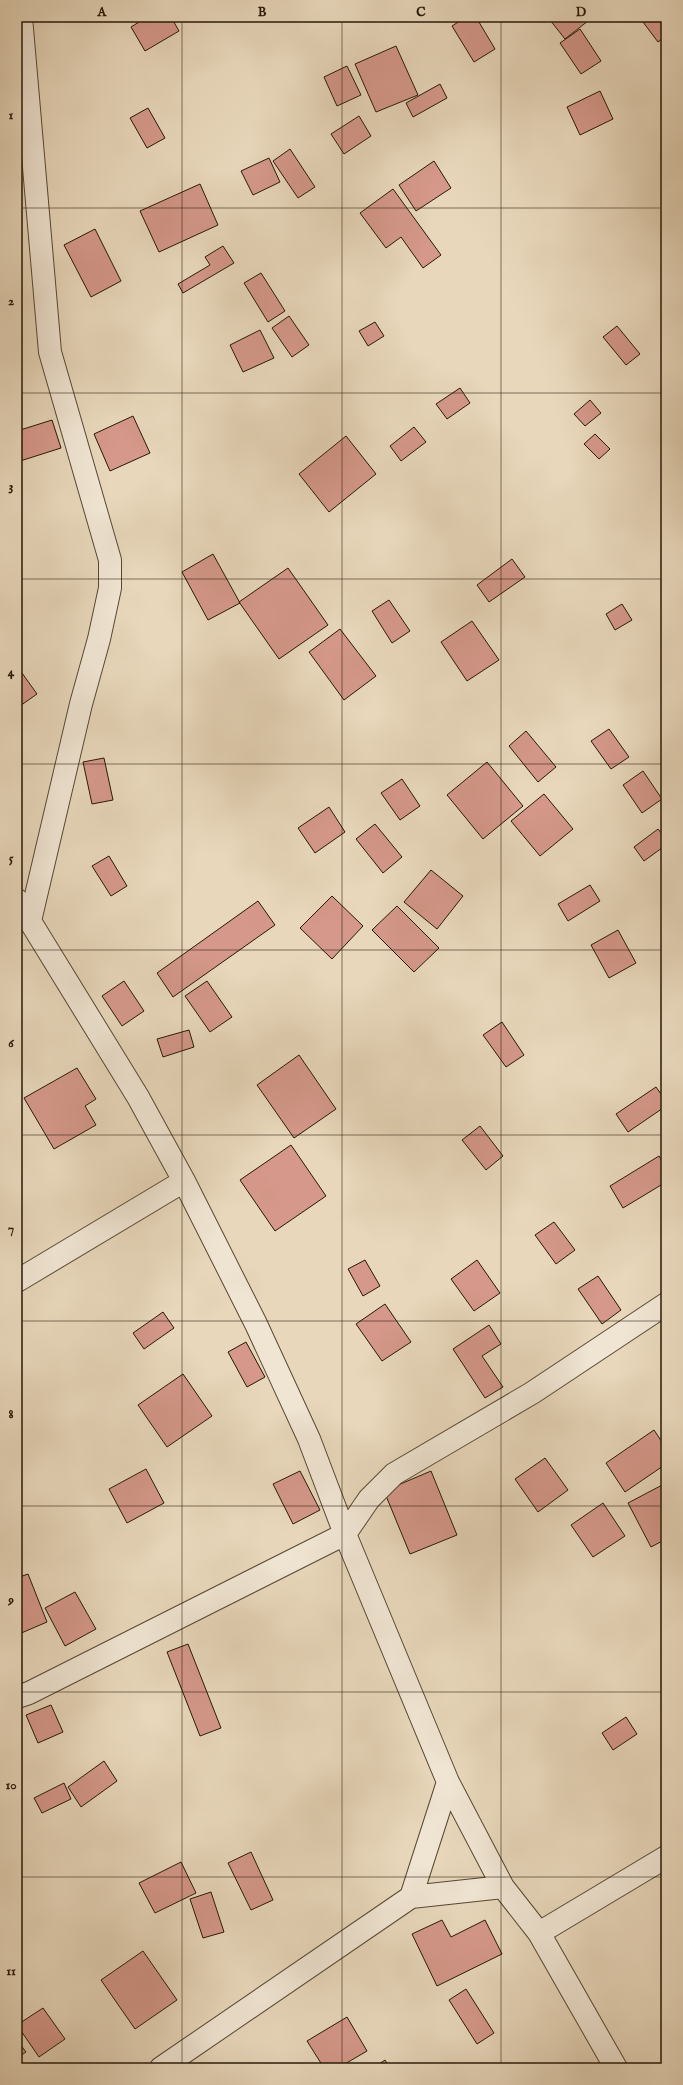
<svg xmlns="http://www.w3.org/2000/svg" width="683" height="2085" viewBox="0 0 683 2085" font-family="'IM FELL English',serif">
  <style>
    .building { fill: #d5988a; stroke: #261807 }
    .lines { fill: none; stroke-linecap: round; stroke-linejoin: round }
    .minor-casing { stroke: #564834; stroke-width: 24 }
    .minor { stroke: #f0e5d3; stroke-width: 22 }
    .grid { fill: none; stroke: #261807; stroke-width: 1; stroke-opacity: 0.55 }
    .neatline { fill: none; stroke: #261807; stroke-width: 1.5 }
    .grid-label { font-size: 13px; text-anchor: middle; font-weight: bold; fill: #261807 }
  </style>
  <rect width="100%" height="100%" fill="#e8d7bb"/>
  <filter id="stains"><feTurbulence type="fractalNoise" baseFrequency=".005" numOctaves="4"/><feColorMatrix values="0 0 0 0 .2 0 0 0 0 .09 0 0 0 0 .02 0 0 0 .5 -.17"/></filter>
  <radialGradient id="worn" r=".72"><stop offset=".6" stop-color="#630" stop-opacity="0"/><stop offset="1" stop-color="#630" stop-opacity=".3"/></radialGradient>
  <!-- building -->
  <path class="building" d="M147,17H171L179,31L145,51L131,27Z
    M466,17H476L495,49L474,62L452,26Z
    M553,17H593L565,39L550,20Z
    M641,17H664L666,20V36L658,42L640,18Z
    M580,29L601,61L581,74L560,43Z
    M396,46L418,95L376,112L355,64Z
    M347,66L361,95L337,106L324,77Z
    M440,84L447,98L413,117L406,103Z
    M600,91L613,119L580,135L567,107Z
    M148,108L165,138L147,148L130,118Z
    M359,116L371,136L344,154L331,134Z
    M290,149L315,187L298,198L273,161Z
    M269,158L280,182L253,195L241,171Z
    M434,161L451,188L416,211L399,185Z
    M200,184L218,225L159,252L140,211Z
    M393,189L441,255L423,268L401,237L386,248L360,213Z
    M95,229L121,281L91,297L64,245Z
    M223,246L234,263L183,293L178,284L210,265L205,257Z
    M261,273L285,311L268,322L244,283Z
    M289,316L309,345L292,357L272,328Z
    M375,322L384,336L368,346L359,331Z
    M617,326L640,354L626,365L603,337Z
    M260,330L274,358L243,372L230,345Z
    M460,388L470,403L447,419L436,404Z
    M590,400L601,413L585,426L574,414Z
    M133,416L150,453L110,471L94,434Z
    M52,420L61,448L17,462V431Z
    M414,427L426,442L401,461L390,446Z
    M595,434L610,449L599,459L584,444Z
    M346,436L376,474L329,512L299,474Z
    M666,465V476L661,470Z
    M213,554L240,603L208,620L182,572Z
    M512,559L525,577L489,602L477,585Z
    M288,568L328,625L279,659L239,602Z
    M389,600L410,631L392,643L372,611Z
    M622,604L632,620L615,630L606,614Z
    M472,621L499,660L467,681L441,642Z
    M340,629L376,676L344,700L309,652Z
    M17,666L37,694L17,708Z
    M609,729L629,757L611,769L591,741Z
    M526,731L556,767L538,782L509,746Z
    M104,758L113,800L92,804L83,762Z
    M487,762L523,806L483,839L447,795Z
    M643,771L662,799L642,813L623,785Z
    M402,779L420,806L400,820L381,793Z
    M544,794L573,829L540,856L511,821Z
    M329,807L345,832L315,853L298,828Z
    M375,824L402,857L383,873L356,839Z
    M658,829L666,839V845L644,861L634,847Z
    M109,856L127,886L111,896L92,866Z
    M431,870L463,896L437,929L404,902Z
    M590,885L600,901L568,921L558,904Z
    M332,896L363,926L332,959L300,928Z
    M258,901L275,925L173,997L157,973Z
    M397,906L439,948L414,972L372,930Z
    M618,930L636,963L609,978L591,945Z
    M124,981L144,1011L122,1026L102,996Z
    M207,981L232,1017L210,1032L185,996Z
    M502,1022L524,1055L506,1067L483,1035Z
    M189,1030L194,1047L163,1057L157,1039Z
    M299,1055L336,1109L294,1138L257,1085Z
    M77,1068L96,1099L85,1106L96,1125L54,1149L24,1098Z
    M656,1087L666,1101V1106L628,1132L616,1114Z
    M480,1126L503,1156L486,1170L462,1140Z
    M291,1145L326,1196L275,1231L240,1180Z
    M659,1156L666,1168V1182L623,1208L610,1186Z
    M554,1222L575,1250L556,1264L535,1235Z
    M365,1260L380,1286L363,1296L348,1269Z
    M477,1260L500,1293L474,1311L451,1279Z
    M598,1276L621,1310L602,1324L578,1289Z
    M385,1304L411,1342L382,1361L356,1324Z
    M163,1312L174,1328L144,1349L133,1333Z
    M489,1325L501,1344L482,1356L503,1387L485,1398L453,1349Z
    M246,1342L265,1377L247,1387L228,1352Z
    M183,1374L212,1416L167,1447L138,1405Z
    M654,1430L666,1448V1464L625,1492L606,1463Z
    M545,1458L568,1490L538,1512L515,1479Z
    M146,1469L164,1503L127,1523L109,1489Z
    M300,1471L320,1510L293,1524L273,1484Z
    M431,1471L457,1535L410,1554L384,1491Z
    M666,1483V1539L651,1547L628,1503Z
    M603,1503L625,1536L593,1557L571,1525Z
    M28,1574L47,1622L19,1634L17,1629V1578Z
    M75,1592L96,1629L65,1646L45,1608Z
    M188,1644L221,1728L200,1736L167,1652Z
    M51,1705L63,1732L38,1743L26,1715Z
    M626,1717L637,1734L613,1750L602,1733Z
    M104,1761L117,1781L81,1807L68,1787Z
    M64,1783L71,1799L42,1813L34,1798Z
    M251,1852L273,1900L251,1910L228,1863Z
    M181,1862L196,1893L155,1913L139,1883Z
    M211,1892L224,1932L203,1938L190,1899Z
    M442,1920L451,1937L485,1920L502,1954L437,1986L412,1934Z
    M143,1951L177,2000L135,2029L101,1980Z
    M466,1989L494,2033L477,2044L449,2000Z
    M43,2008L65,2039L39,2057L17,2025Z
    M347,2017L367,2051L338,2068H324L307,2041Z
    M17,2040L26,2052L17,2058Z
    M385,2060L390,2068H373Z"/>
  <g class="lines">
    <defs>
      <path id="minor" d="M21,17L50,352L110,560V588L99,639L81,704L30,921
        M17,900L138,1097L184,1181L256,1324L309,1439L345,1534L448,1782L503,1887L539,1933L616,2068
        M17,1281L184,1181
        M17,1697L29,1693L345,1534L369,1499L394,1474L532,1393L666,1304
        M411,1897L448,1782
        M539,1933L666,1857
        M161,2068L411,1897L503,1887"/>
    </defs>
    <!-- minor casing -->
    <use href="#minor" class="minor-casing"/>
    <!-- minor -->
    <use href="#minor" class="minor"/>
  </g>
  <!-- grid -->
  <path class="grid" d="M182,17V2068M342,17V2068M501,17V2068M17,208H666M17,393H666M17,579H666M17,764H666M17,950H666M17,1135H666M17,1321H666M17,1506H666M17,1692H666M17,1877H666"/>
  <!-- margin -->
  <rect width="683" height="2085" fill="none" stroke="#e8d7bb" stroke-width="44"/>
  <rect x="22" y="22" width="639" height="2041" class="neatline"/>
  <g class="grid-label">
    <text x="102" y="16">A</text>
    <text x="262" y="16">B</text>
    <text x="421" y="16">C</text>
    <text x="581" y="16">D</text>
    <text x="11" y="119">1</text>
    <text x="11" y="305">2</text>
    <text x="11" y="490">3</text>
    <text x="11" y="676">4</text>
    <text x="11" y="862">5</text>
    <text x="11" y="1047">6</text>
    <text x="11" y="1233">7</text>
    <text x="11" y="1418">8</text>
    <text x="11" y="1604">9</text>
    <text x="11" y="1789">10</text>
    <text x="11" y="1975">11</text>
  </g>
  <rect width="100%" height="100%" filter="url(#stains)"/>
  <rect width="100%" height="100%" fill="url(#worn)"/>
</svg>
